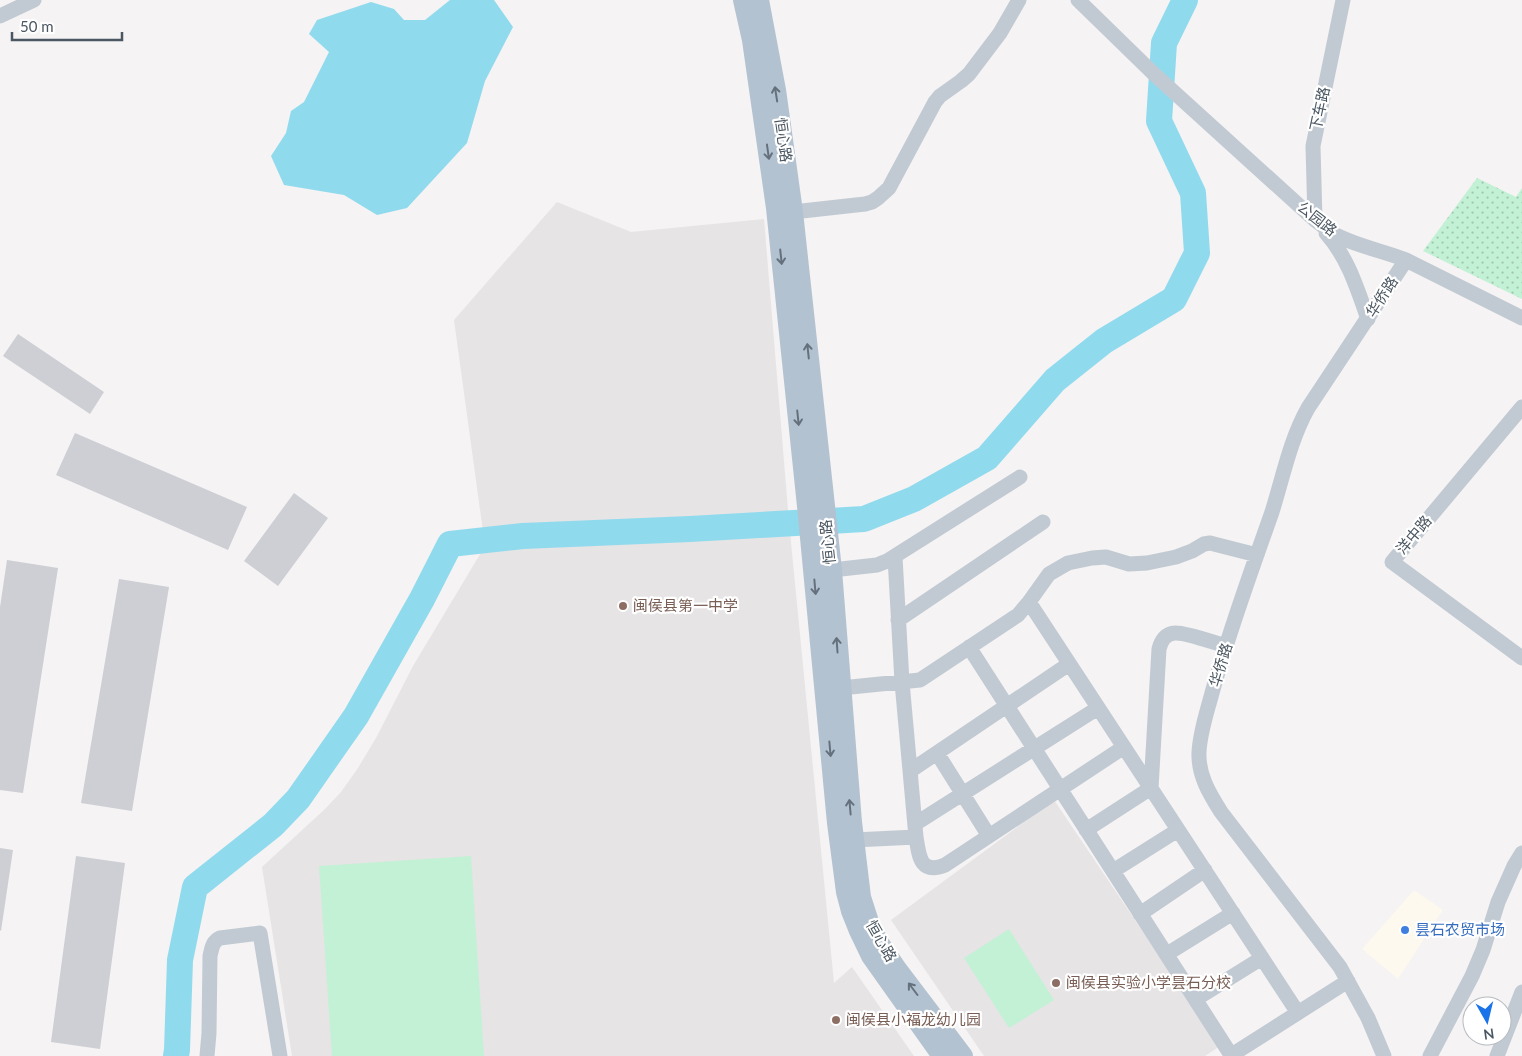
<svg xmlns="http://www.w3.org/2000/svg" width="1522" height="1056" viewBox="0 0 1522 1056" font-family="Lato,'Noto Sans SC',sans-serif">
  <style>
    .commercial { fill: #fdf9ef }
    .education { fill: #e6e4e5 }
    .grass { fill: url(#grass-dots) }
    .pitch { fill: #c3f1d5 }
    .water { fill: #90daee }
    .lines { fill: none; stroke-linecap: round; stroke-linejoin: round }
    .river { stroke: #90daee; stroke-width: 26 }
    .building { fill: #cdcfd5 }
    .minor { stroke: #c1cad2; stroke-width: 15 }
    .major { stroke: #b3c2d1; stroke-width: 20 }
    .oneway { stroke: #64717d }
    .education-dot { fill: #8d6e63; stroke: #fff; stroke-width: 2 }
    .shop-dot { fill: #3f7fe0; stroke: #fff; stroke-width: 2 }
    .labels { text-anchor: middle; stroke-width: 4.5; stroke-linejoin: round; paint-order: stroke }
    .street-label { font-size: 15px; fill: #4a5661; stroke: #fff }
    .education-label { font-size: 15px; fill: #785e54; stroke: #fff; text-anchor: start }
    .shop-label { font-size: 15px; fill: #366cbe; stroke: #fff; text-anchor: start }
  </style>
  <defs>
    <pattern id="grass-dots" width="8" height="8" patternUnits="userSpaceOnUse" patternTransform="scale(1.25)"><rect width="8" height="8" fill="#c3f1d5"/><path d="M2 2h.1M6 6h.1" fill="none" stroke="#a0c6b0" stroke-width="1.8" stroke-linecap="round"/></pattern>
  </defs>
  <rect width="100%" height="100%" fill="#f5f3f3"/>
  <!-- commercial -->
  <path class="commercial" d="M1414,890L1443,910L1398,979L1362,949Z"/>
  <!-- education -->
  <path class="education" d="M557,202L631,232L764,219L789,522L834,983L852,967L914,1056H292L262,867L325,809L341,792L358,768L376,738L413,666L485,546L454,320Z
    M1054,800L1220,1046L1205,1056H984L891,920Z"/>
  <!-- grass -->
  <path class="grass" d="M1477,178L1516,197L1522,188V299L1423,251Z"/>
  <!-- pitch -->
  <path class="pitch" d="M471,856L484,1056H332L319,866Z
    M1009,929L1054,1000L1009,1028L964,958Z"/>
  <!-- water -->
  <path class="water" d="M450,0H494L513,27L485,81L467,143L407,208L377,215L344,195L284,185L271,156L286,133L291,111L304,102L329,52L309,34L317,20L371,2L394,9L404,20H425Z"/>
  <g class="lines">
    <!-- river -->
    <path class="river" d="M176,1056L177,1050L180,960L195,887L273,825L298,799L356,716L422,599L450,544L523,536L690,529L864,519L914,499L987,458L1055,380L1104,341L1174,299L1197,253L1193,193L1159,121L1164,43L1185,0"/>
  </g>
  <!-- building -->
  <path class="building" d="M18,334L104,392L90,414L3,356Z
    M75,433L247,507L228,550L56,475Z
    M294,493L328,518L278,586L244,561Z
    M7,560L58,568L23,793L0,790V607Z
    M119,579L169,587L132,811L81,803Z
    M0,848L13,850L1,931L0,930Z
    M76,856L125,863L100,1049L51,1042Z"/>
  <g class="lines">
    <!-- minor -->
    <path class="minor" d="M1078,0L1154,74L1315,220C1323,226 1330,232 1338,236C1360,247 1384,251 1406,260L1522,318
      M0,16L34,0
      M793,212L865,204L872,202L878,198L889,188L935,102L940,96L961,81L969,74L1000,33L1019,0
      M1315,220L1313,146L1343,0
      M1326,233C1348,258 1357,288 1368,319
      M1522,407L1392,562L1522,658
      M895,557L902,682L916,837C919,856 920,875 945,865L1124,747
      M832,570L877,565L887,561L1020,477
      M1029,602L1298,1013
      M898,620L1043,522
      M969,647L1231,1055
      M841,688L920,680L1018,615L1029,602L1049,574L1068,563L1092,558L1106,557L1129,564L1147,563L1176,557L1192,551L1204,544L1210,543L1257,555
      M937,753L989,836
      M910,771L1069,664
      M915,824L1098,708
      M1086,830L1151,788L1159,649C1161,641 1166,633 1175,633C1185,632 1215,643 1226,646
      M854,840L916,837
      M1113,871L1178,830
      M1140,914L1205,870
      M1167,954L1233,913
      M1196,999L1262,958
      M207,1056L209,1033L210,956C212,948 212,942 220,938L260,933L280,1056
      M1230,1056L1348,981
      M1384,1056L1368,1018L1340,967L1221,812C1209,793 1198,775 1199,752C1200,732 1207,712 1212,693C1229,631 1251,572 1272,512C1283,477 1290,440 1308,408L1406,260
      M1430,1056L1472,976L1483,950L1498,902L1514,866L1522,853
      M1497,1056L1522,992"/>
    <!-- major -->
    <path class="major" d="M743,0L752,40L776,208L807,506L837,823L846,892L851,911L859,931L871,956L942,1056
      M759,0L776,90L793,212L832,570L852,822L861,897L869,922L878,941L897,969L963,1056"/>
  </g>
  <!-- one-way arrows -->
  <defs><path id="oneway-shaft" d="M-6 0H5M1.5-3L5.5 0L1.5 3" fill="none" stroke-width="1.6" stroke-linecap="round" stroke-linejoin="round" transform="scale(1.25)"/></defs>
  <g class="oneway">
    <use href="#oneway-shaft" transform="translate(776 94) rotate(-99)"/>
    <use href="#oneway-shaft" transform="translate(768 152) rotate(82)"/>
    <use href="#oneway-shaft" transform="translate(781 257) rotate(84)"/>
    <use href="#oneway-shaft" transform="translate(808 351) rotate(-96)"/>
    <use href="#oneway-shaft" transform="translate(798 418) rotate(84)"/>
    <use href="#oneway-shaft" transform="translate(815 587) rotate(85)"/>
    <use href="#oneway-shaft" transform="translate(837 645) rotate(-94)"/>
    <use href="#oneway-shaft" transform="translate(830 749) rotate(85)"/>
    <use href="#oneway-shaft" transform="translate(850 807) rotate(-95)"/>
    <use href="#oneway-shaft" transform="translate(913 989) rotate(-127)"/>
  </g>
  <!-- markers -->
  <g class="education-dot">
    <circle cx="623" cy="606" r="5"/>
    <circle cx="1056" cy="983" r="5"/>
    <circle cx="836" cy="1020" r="5"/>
  </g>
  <circle class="shop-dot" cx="1405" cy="930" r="5"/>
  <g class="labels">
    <!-- street labels -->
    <g class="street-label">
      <text transform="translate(1320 109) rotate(-78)" y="5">下车路</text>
      <text transform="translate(783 140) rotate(82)" y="5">恒心路</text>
      <text transform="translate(1317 219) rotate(38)" y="5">公园路</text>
      <text transform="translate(1382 297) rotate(-57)" y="5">华侨路</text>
      <text transform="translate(1414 535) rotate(-50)" y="5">洋中路</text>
      <text transform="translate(828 542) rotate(-96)" y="5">恒心路</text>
      <text transform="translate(1221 665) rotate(-73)" y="5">华侨路</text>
      <text transform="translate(881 941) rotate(60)" y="5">恒心路</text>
    </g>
    <!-- education labels -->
    <g class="education-label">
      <text x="633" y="611">闽侯县第一中学</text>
      <text x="1066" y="988">闽侯县实验小学昙石分校</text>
      <text x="846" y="1025">闽侯县小福龙幼儿园</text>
    </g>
    <!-- shop labels -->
    <g class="shop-label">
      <text x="1415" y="935">昙石农贸市场</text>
    </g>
  </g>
  <!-- north arrow -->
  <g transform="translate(1487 1021) rotate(172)"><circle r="24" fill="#ffffff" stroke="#b7bbc0"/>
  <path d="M0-4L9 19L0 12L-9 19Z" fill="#1a73e8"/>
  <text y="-8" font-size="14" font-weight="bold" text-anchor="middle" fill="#4a5661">N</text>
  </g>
  <!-- scale -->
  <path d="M12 32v8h110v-8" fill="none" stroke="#4a5661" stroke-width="2.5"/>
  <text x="20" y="32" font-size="15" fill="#4a5661" stroke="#ffffff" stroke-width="4" paint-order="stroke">50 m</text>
</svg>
